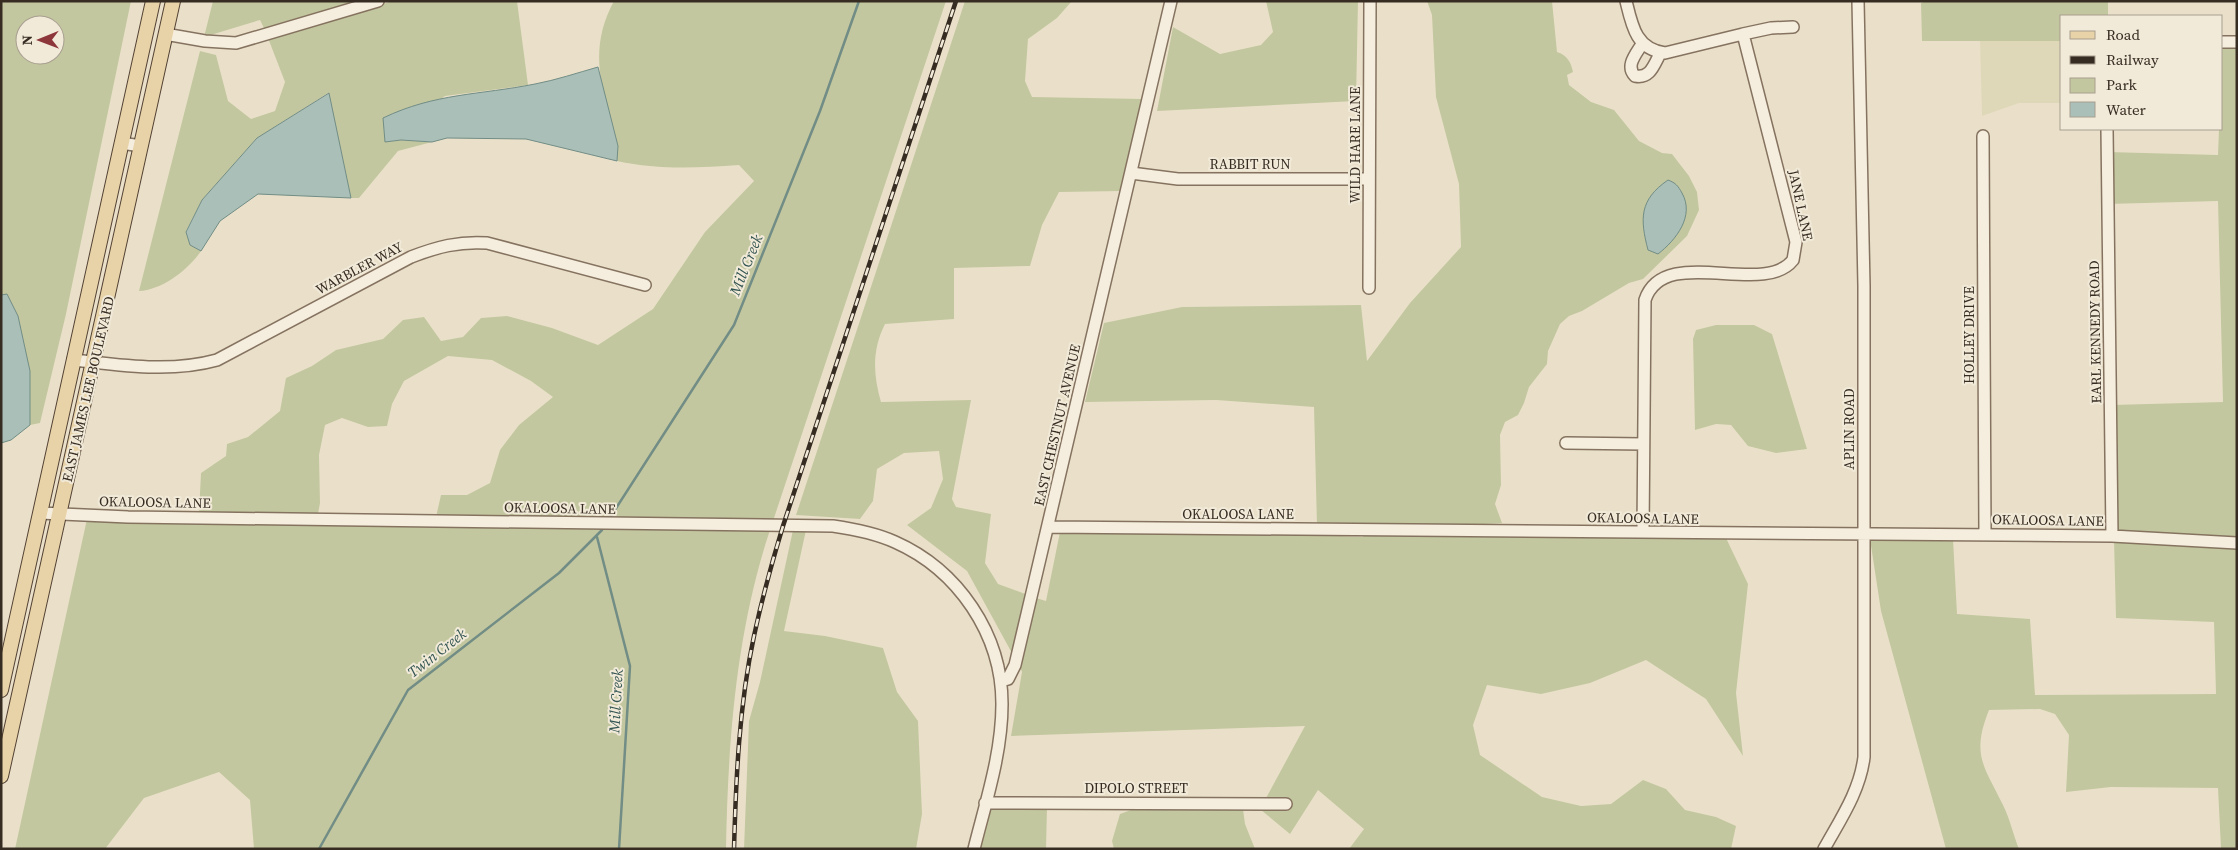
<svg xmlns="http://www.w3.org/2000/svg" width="2238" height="850" viewBox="0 0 2238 850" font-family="'Source Serif 4',serif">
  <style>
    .farmland { fill: #dfd8b8 }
    .green { fill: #c3c79f; fill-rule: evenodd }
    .water { fill: #aabfb8; stroke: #718d85 }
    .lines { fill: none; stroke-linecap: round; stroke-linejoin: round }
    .stream { stroke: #718d85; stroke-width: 2.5 }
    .minor-casing { stroke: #857360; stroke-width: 14 }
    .major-casing { stroke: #534234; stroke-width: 16 }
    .minor { stroke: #f5eddd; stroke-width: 11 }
    .major { stroke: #e8d2a7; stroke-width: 14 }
    .rail-casing { stroke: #372c22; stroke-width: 4.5 }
    .rail { stroke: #f2ead9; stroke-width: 2.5; stroke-dasharray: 8; stroke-linecap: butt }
    .labels { text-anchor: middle; stroke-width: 4; stroke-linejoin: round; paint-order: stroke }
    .street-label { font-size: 14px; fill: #372c22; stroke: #f2ead9 }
    .water-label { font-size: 15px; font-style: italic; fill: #335552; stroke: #f2ead9 }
  </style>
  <rect width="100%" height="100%" fill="#eae0ca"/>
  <!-- farmland -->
  <path class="farmland" d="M1980,41H2062V103H2019L1982,116Z"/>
  <!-- green -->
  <path class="green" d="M1,1H131L66,314L40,423L30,425V371L7,295H1ZM25,25H55V55H25Z
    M213,1H362L265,30L260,20L204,37Z
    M393,1H517L528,85L445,96L385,142L401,140L432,142L398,151L359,198H351L328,93L257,138L202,200L186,231L190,245L201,251C188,270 162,290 139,291L200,51L216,55L228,101L251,119L275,111L285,82L268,38Z
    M614,1H946L773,521L436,517L441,495H467L490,483L500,450L519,425L553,397L531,381L492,360L448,356L404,381L392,404L387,426L368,427L342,418L325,425L319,455L320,503L318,514H199L201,473L226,456L227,444L248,437L280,411L286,378L312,366L336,350L383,339L403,320L424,317L441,341L463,337L481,318L507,316L552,328L598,345L653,309L705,232L754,181L739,165C698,168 657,170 617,161C619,144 614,130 609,113C597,72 593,40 614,1Z
    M965,1H1072L1057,18L1028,39L1025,81L1032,97L1143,99L1122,191L1059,192L1042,225L1030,266L954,268V319L885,324C872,350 873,374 881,402L971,400L952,499L956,507L991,514L985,563L998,584L1028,595L1013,655L967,571L907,525L931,508L943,479L939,451L904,453L877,469L873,501L860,519L796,515Z
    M1266,1H1358L1356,101L1157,111L1173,27L1220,54L1261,45L1273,32Z
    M1427,1H1552L1557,52C1567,55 1571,62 1573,72L1567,75L1569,85L1591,102L1614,110L1639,141L1662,153L1672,154L1689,176L1697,192L1699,210L1687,236L1643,279L1629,283L1582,311L1569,316L1560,324L1548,351L1547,364L1529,387L1524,403L1518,415L1505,422L1500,435L1501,485L1495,504L1502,523L1451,526H1317L1314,407L1216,400L1085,402L1104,323L1182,307L1361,305L1367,361L1410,303L1461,247L1459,184L1436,97L1432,15Z
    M1927,1H2108V16H2062V41H1922L1921,3Z
    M2222,43H2237V539L2114,532L2111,405L2223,402L2218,201L2108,204V152L2218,155L2219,129H2222Z
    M1716,325H1754L1772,334L1807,449L1776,453L1748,446L1731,425L1716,424L1695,430L1693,339L1696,330Z
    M87,519L770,530C736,632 728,742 726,849H254L250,800L219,772L144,798L105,849H15Z
    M793,530H806L784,631L825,636L883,648L897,692L918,721L922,814L916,849H744L749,721L760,682Z
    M1060,532L1294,534L1363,537L1364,534L1726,538L1748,584L1736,693L1743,756L1706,699L1646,660L1590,683L1541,694L1487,685L1473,725L1480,755L1542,797L1581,806L1611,804L1643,780L1666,789L1685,810L1716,817L1736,826L1731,849H1349L1364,829L1318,790L1290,834L1261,810L1291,808L1290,800H1265L1305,726L1011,736L1022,672L1020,667L1036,598L1046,601Z
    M1870,539H1953L1957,614L2030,619L2035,695L2216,694L2214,622L2116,618L2114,540L2237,547V849H2221L2218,788L2111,787L2066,792L2069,735L2055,714L2040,709L1989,710C1971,755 1984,766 2003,805C2010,819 2013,834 2019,849H1946L1881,611Z
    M1139,807L1243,809L1245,824L1255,849H1114L1112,841L1120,814Z
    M1047,808L1046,849H979L988,810Z"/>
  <!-- water -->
  <path class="water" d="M598,67L618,146L617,161L526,139L447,138L432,142L401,140L385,142L383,118C435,93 480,95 535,84C556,80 577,73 598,67Z
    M329,93L351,198L258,194L220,221L201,251L190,245L186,232L202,200L257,138Z
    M1668,180C1676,183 1678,186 1682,193C1695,216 1676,240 1658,254L1648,250C1640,219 1639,200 1668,180Z
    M7,294L18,316L30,371V425L11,440L1,443V295Z"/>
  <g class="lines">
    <!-- stream -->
    <path class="stream" d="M611,516L734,325L820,111L859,1
      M597,537L630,666L619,849
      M319,849L408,690L559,573L602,530"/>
    <defs>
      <path id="minor" d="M1626,1C1632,26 1636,49 1665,53L1743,34L1796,242L1793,260C1763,298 1664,243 1645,300L1643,532
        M165,34L205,41L236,43L378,1
        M1743,34L1771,28L1793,27
        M2222,42H2237
        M1642,44C1636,54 1625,66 1635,76C1651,79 1654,64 1661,52
        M2107,129L2112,536
        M1983,136L1985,534
        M121,143L141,146
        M1131,173L1178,179H1369
        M1369,288L1370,1
        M73,360C121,365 170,373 217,360L411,257C437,247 459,241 487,243L645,285
        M1566,443L1643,444
        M40,513L128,517L833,526C854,529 875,533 895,542C958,570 1002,634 1002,704C1002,753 986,801 974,849
        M1049,527L2112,536L2237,543
        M1001,681L1008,679L1015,665L1171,1
        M985,803L1286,804
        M1824,849C1840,820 1860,791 1864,757V286L1858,1"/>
      <path id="major" d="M1,690L153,1
        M1,776L173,1"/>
    </defs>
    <!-- minor casing -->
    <use href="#minor" class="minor-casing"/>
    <!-- major casing -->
    <use href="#major" class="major-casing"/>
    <!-- minor -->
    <use href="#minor" class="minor"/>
    <!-- major -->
    <use href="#major" class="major"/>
    <defs>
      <path id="rail" d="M734,849C736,778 739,706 754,636C762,599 772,562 783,526L956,1"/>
    </defs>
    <!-- rail casing -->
    <use href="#rail" class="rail-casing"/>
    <!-- rail -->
    <use href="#rail" class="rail"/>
  </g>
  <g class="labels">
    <!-- street labels -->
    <g class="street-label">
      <text transform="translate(1355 145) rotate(-90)" y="5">WILD HARE LANE</text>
      <text x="1250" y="169">RABBIT RUN</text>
      <text transform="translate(1801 205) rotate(78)" y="5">JANE LANE</text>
      <text transform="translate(359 268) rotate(-28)" y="5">WARBLER WAY</text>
      <text transform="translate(2095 332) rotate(-91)" y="5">EARL KENNEDY ROAD</text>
      <text transform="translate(1969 335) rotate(-90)" y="5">HOLLEY DRIVE</text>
      <text transform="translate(88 389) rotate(-77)" y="5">EAST JAMES LEE BOULEVARD</text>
      <text transform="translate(1057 425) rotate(-77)" y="5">EAST CHESTNUT AVENUE</text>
      <text transform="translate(1849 429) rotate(-90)" y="5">APLIN ROAD</text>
      <text transform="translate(155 502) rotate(1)" y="5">OKALOOSA LANE</text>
      <text transform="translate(560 508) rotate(1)" y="5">OKALOOSA LANE</text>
      <text x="1238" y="519">OKALOOSA LANE</text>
      <text transform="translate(1643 518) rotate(1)" y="5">OKALOOSA LANE</text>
      <text transform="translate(2048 520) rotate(1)" y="5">OKALOOSA LANE</text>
      <text x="1136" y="793">DIPOLO STREET</text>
    </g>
    <!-- water labels -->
    <g class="water-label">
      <text transform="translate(746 265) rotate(-68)" y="5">Mill Creek</text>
      <text transform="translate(437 653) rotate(-38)" y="5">Twin Creek</text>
      <text transform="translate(616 701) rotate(-87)" y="5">Mill Creek</text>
    </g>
  </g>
  <!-- border -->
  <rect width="2238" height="850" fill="none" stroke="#372c22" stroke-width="5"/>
  <!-- legend -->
  <rect x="2060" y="15" width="162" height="115" fill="#f2ead9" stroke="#a79e90"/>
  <rect x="2070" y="31" width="25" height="8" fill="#e8d2a7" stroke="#a79e90"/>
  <text x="2106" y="40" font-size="15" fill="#372c22">Road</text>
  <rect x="2070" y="56" width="25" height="8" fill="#372c22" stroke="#a79e90"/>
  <text x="2106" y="65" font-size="15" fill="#372c22">Railway</text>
  <rect x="2070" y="78" width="25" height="15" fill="#c3c79f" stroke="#a79e90"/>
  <text x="2106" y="90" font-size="15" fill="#372c22">Park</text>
  <rect x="2070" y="102" width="25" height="15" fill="#aabfb8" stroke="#a79e90"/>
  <text x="2106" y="115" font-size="15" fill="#372c22">Water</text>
  <!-- north arrow -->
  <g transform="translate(40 40) rotate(269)"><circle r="24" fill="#f2ead9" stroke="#a79e90"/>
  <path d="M0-4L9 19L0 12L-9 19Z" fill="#8d373a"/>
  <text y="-8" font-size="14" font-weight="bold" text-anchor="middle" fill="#372c22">N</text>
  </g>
</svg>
